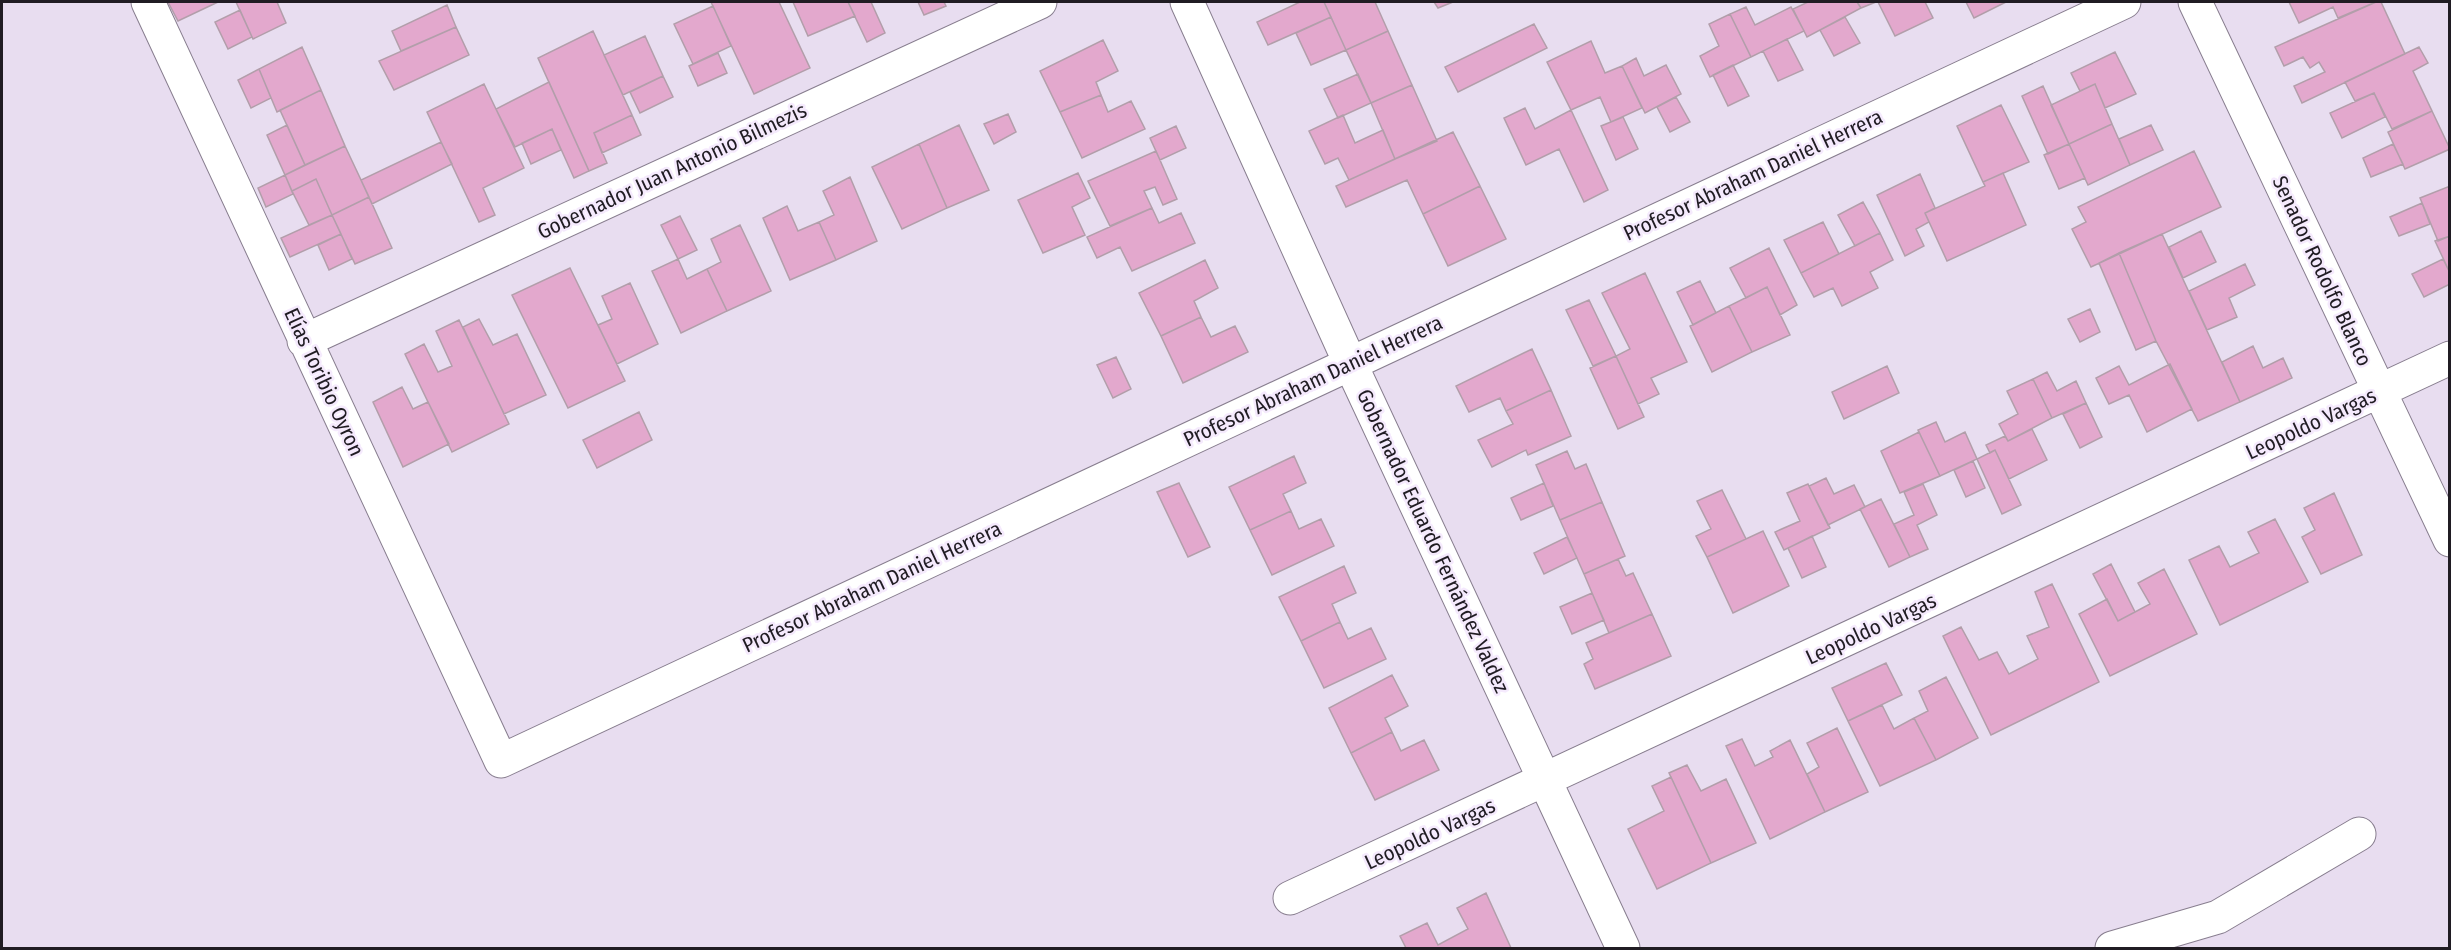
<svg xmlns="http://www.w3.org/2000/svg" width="2451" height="950" viewBox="0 0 2451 950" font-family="'Fira Sans Condensed',sans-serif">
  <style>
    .building { fill: #e3a8cd; stroke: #b29eaa; stroke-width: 1.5 }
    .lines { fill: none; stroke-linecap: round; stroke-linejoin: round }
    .minor-casing { stroke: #887e8f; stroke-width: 35 }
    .minor { stroke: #fff; stroke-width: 33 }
    .labels { text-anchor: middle; stroke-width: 5; stroke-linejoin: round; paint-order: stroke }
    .street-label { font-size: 21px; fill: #201c23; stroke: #f5eafd }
  </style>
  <rect width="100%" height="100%" fill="#e8ddf0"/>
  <!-- building -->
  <path class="building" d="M168,2H218L178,21Z
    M236,2H277L286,23L253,39Z
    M711,2H779L810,68L754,94Z
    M793,2H848L855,16L808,36Z
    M848,2H871L885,33L867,42Z
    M918,2H944L946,6L924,15Z
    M1300,2H1324L1331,17L1268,45L1257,22Z
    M1324,2H1375L1388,31L1346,50Z
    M1434,2H1453L1438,8Z
    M1808,2H1857L1861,8L1807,37L1793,9Z
    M1857,2H1876L1861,8Z
    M1878,2H1925L1933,18L1895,36Z
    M1966,2H2006L1974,18Z
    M2289,2H2376L2338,18L2333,7L2299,23Z
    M2376,2H2381L2405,54L2302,103L2294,86L2325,72L2319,62L2310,68L2303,57L2284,66L2275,47Z
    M447,5L456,27L401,51L392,31Z
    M713,6L731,46L693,64L674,24Z
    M1746,7L1755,25L1791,7L1804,31L1751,57L1730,14Z
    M240,10L252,37L228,49L215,22Z
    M1730,14L1751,57L1710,77L1700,56L1719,46L1709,24Z
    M1331,17L1346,50L1311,65L1296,33Z
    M1845,17L1860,43L1834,56L1820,30Z
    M1534,24L1547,48L1458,92L1445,67Z
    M456,27L469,55L394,90L379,61Z
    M593,31L632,115L594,133L607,163L589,171L538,58Z
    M1388,31L1412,85L1371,103L1346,50Z
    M645,36L663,76L623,95L604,55Z
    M1787,39L1803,70L1778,81L1763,51Z
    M1103,40L1118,71L1096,82L1101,95L1060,112L1040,71Z
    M1591,41L1605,73L1622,66L1642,108L1611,122L1600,97L1571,110L1547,62Z
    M302,47L321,90L277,112L259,69Z
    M2419,47L2428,63L2413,71L2432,111L2392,129L2374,93L2355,101L2345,82Z
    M2115,52L2136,94L2105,108L2095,84L2080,91L2071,73Z
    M718,53L727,73L698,86L689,66Z
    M1636,58L1644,76L1666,65L1681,94L1645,113L1622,66Z
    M1733,65L1749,96L1728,106L1713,75Z
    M259,69L271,98L251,108L238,80Z
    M1358,74L1371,103L1338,118L1324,89Z
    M663,76L673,97L640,113L630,92Z
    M549,82L589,171L574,178L552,129L515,147L496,109Z
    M484,84L524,168L483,188L495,215L479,222L427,112Z
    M2095,84L2112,124L2069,144L2051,105Z
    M1412,85L1437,141L1395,159L1371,103Z
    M2043,86L2069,144L2048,154L2022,96Z
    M321,90L345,146L305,165L280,110Z
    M2374,93L2385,117L2342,138L2330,113Z
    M1101,95L1108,112L1131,101L1145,129L1082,158L1060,112Z
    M1676,97L1690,122L1670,132L1657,107Z
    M2001,105L2029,162L1983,182L1957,126Z
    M1525,108L1535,129L1571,110L1608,190L1584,202L1559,149L1526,165L1504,118Z
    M2432,111L2450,149L2405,169L2388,132Z
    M1008,114L1016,132L994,144L984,124Z
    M632,115L641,135L602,153L594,133Z
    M1343,115L1355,143L1383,130L1395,159L1349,180L1338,158L1325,164L1309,131Z
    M1623,117L1638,149L1616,160L1601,126Z
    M2112,124L2130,165L2088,185L2069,144Z
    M287,125L305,165L285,175L267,135Z
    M959,125L989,190L947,208L919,144Z
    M2151,125L2163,150L2130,165L2119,139Z
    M1176,126L1186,148L1160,160L1150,138Z
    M552,129L561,150L531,164L522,143Z
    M1453,132L1480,186L1423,214L1407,180L1346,207L1336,186Z
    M441,142L452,164L372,204L361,180Z
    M919,144L947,208L902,229L872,167Z
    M2069,144L2085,178L2059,189L2044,155Z
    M2393,144L2403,164L2371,177L2363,158Z
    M345,146L369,197L332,215L316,179L292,191L285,175Z
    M1156,151L1177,199L1163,205L1155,187L1144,191L1152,208L1110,226L1088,181Z
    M2194,151L2221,207L2091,267L2072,229L2086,222L2078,207Z
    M1078,173L1090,198L1072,207L1085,235L1043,253L1018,200Z
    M2003,173L2026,225L1947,261L1925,213L1985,186L1983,182Z
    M1920,174L1935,208L1925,213L1929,222L1916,229L1924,246L1905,256L1877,195Z
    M285,175L293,194L266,207L258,188Z
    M850,177L877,241L836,260L819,222L834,215L823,191Z
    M316,179L332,215L309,225L292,191Z
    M1480,186L1506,239L1448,266L1423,214Z
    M2450,186V236L2438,241L2420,198Z
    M369,197L392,248L355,264L332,215Z
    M1863,202L1880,233L1855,246L1838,215Z
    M2422,203L2430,224L2399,236L2390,217Z
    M787,206L798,231L819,222L836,260L790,280L763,218Z
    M1152,208L1159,223L1181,213L1195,243L1132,271L1120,247L1097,258L1087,237Z
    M332,215L341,234L290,257L281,238Z
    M680,216L697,250L678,259L661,225Z
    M1823,222L1839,254L1801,273L1784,240Z
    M740,225L771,291L727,311L707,269L721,262L711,239Z
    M2201,231L2216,262L2183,278L2169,247Z
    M1880,233L1893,260L1870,272L1878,288L1842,306L1833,288L1814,297L1801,273Z
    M341,234L352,259L329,270L318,245Z
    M2162,234L2240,402L2198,421L2156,341L2119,253Z
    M2450,236V273L2435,241Z
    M1769,248L1797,305L1780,315L1767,287L1746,298L1730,268Z
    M2119,253L2156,341L2136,350L2099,263Z
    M678,259L687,279L707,269L727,311L681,333L652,271Z
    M2443,259L2450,273V284L2424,297L2412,274Z
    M1205,260L1218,288L1194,301L1201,317L1161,336L1139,293Z
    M2245,264L2255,285L2229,298L2237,317L2207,330L2189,291Z
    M570,268L625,381L568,408L512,295Z
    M1645,273L1687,362L1651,378L1659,394L1638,404L1616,356L1630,349L1602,293Z
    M1700,281L1716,313L1693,325L1677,292Z
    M630,283L658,344L617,364L598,325L612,319L602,296Z
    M1767,287L1790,335L1752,352L1729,306Z
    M1589,300L1616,356L1593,366L1566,310Z
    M1729,306L1752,352L1712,372L1690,326Z
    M2090,309L2100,332L2080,342L2068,319Z
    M1201,317L1211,337L1235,326L1248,352L1183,383L1161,336Z
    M479,319L493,345L517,334L546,395L504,414L463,327Z
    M459,320L509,424L452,452L405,354L424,344L438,372L452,366L436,331Z
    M2253,346L2263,368L2283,358L2292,378L2240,402L2222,362Z
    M1532,349L1551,390L1506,411L1500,398L1469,412L1456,386Z
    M1616,356L1644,417L1618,429L1590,368Z
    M1116,357L1131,389L1113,398L1097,365Z
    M2170,364L2192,409L2147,432L2129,395L2109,404L2096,378L2119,366L2129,385Z
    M1887,366L1899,393L1844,419L1832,392Z
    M2047,372L2057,391L2076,381L2086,403L2052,418L2033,379Z
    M2033,379L2052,418L2008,441L1999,424L2018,414L2007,391Z
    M402,387L413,409L428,402L449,444L403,467L373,402Z
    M1551,390L1571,436L1528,455L1526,450L1492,467L1478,440L1513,424L1506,411Z
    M2086,403L2102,437L2080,448L2063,414Z
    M639,412L652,440L597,468L583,440Z
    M1936,422L1945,442L1965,432L1977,459L1940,476L1918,430Z
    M2032,429L2047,460L2009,479L1995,450L1990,453L1986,445L2005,436L2008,441Z
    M1919,432L1940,476L1900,493L1881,451Z
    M1995,450L2021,505L2002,514L1977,459Z
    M1567,451L1575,469L1586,464L1602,502L1560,520L1536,465Z
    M1294,456L1306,483L1283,494L1291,511L1250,530L1229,487Z
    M1973,461L1985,488L1966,497L1954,470Z
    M1826,478L1834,494L1854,485L1865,507L1828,525L1809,486Z
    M1179,483L1210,547L1188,557L1157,492Z
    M1544,483L1553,506L1521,520L1511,498Z
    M1808,484L1830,528L1784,550L1775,532L1800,521L1787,493Z
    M1923,484L1937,515L1917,525L1928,549L1910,557L1894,524L1914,515L1904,492Z
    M1722,490L1746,539L1707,557L1696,536L1711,529L1697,501Z
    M2334,493L2362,555L2321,574L2302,537L2315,530L2304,508Z
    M1881,499L1910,557L1889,567L1860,509Z
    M1602,502L1625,556L1584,574L1560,520Z
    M1291,511L1299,529L1321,519L1334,546L1272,575L1250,530Z
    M2275,519L2308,582L2220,625L2189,560L2219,546L2230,567L2259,553L2248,532Z
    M1763,531L1789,586L1733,613L1707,557Z
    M1812,536L1826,567L1802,578L1788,548Z
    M1567,537L1577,558L1544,574L1534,553Z
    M1618,559L1626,576L1633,573L1652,614L1609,633L1584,574Z
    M2111,564L2135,612L2118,621L2093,574Z
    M1344,566L1356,593L1332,604L1340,622L1301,641L1279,597Z
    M2164,569L2197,634L2110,676L2079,614L2107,599L2118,621L2135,612L2150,604L2138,583Z
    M2052,584L2099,682L1991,735L1943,636L1961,627L1979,660L1997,652L2009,674L2038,659L2027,636L2049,627L2035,592Z
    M1592,593L1604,620L1572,634L1560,607Z
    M1652,614L1671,656L1595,689L1584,664L1593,659L1586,643Z
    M1340,622L1348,639L1371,628L1386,659L1324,688L1301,641Z
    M1886,663L1902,695L1848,721L1832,688Z
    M1392,675L1408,706L1385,718L1392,732L1351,753L1329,708Z
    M1946,677L1978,738L1936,760L1914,718L1928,711L1919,691Z
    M1882,705L1894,729L1914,718L1936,760L1880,786L1848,721Z
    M1837,728L1868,792L1825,812L1807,774L1819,767L1807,743Z
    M1392,732L1401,751L1424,740L1439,770L1375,800L1351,753Z
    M1742,739L1755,766L1773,757L1770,751L1790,740L1825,812L1770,839L1726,746Z
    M1687,765L1701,791L1726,779L1756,843L1711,863L1669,773Z
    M1671,777L1711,863L1657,889L1628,829L1664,811L1652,786Z
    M1486,893L1511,948H1406L1400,936L1427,923L1438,945L1468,929L1457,908Z"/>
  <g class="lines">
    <defs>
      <path id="minor" d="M148,2L501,761L2124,2
        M1187,2L1350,363L1623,948
        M2195,2L2450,540
        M304,341L1040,2
        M1290,898L2450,358
        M2112,948L2218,917L2359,834"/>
    </defs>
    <!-- minor casing -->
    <use href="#minor" class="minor-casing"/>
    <!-- minor -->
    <use href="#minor" class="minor"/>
  </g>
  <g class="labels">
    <!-- street labels -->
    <g class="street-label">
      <text transform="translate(672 171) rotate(-25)" y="7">Gobernador Juan Antonio Bilmezis</text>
      <text transform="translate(1753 175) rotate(-25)" y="7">Profesor Abraham Daniel Herrera</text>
      <text transform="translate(2322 271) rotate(65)" y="7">Senador Rodolfo Blanco</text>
      <text transform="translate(1313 381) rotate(-25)" y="7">Profesor Abraham Daniel Herrera</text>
      <text transform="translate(324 382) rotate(65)" y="7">Elías Toribio Oyron</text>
      <text transform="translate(2311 424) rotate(-25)" y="7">Leopoldo Vargas</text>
      <text transform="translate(1433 541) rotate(65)" y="7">Gobernador Eduardo Fernández Valdez</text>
      <text transform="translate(872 587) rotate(-25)" y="7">Profesor Abraham Daniel Herrera</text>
      <text transform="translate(1871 629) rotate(-25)" y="7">Leopoldo Vargas</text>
      <text transform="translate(1430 834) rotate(-25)" y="7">Leopoldo Vargas</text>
    </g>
  </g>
  <!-- border -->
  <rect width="2451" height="950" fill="none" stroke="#201c23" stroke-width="6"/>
</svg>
